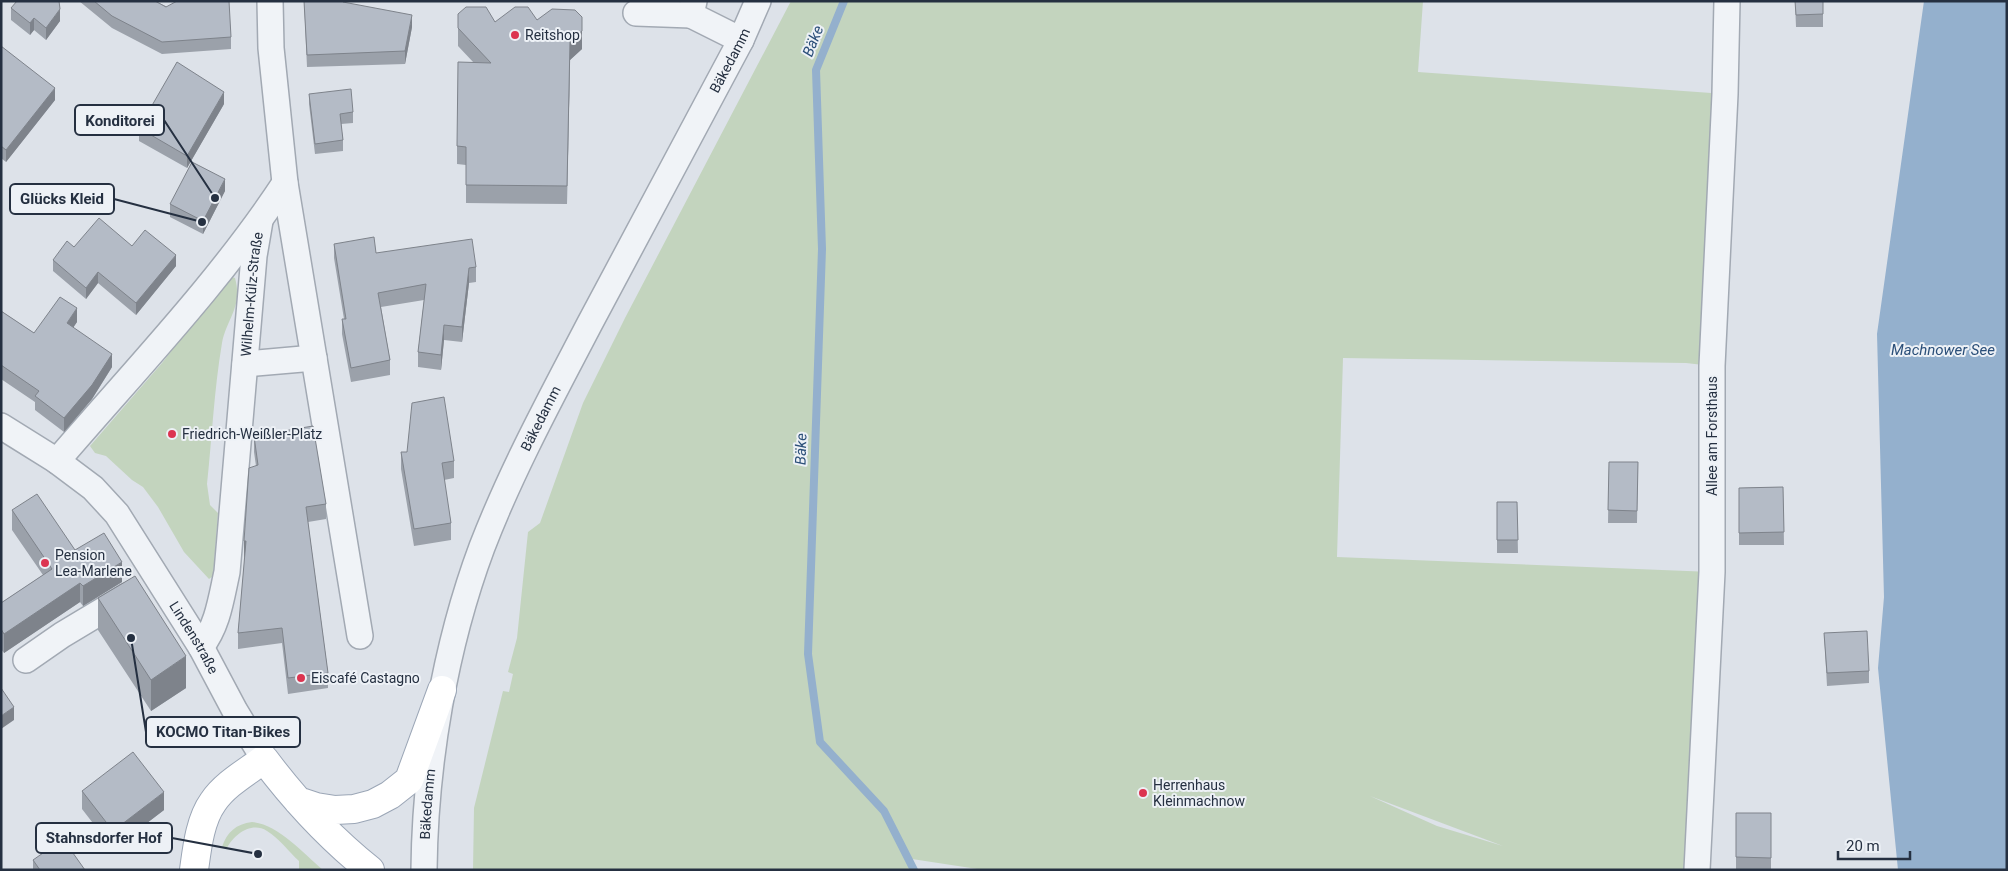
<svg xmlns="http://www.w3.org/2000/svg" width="2008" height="871" viewBox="0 0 2008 871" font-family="Roboto,sans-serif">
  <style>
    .green { fill: #c3d4be; fill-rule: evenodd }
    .water { fill: #94b0cd }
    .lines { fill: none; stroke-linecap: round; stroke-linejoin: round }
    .stream { stroke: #94b0cd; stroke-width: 8 }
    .minor-casing { stroke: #a2a9b3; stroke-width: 28 }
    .major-casing { stroke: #9ba6b6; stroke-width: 30 }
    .minor { stroke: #f0f3f7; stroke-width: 25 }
    .major { stroke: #fff; stroke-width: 28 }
    .wall { fill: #9ba1aa }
    .shaded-wall { fill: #7e838b }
    .building { fill: #b4bbc6; stroke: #7e838b }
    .poi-dot { fill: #dc3450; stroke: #edf1f6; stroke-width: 2 }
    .labels { text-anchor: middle; stroke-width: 4; stroke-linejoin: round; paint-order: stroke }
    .poi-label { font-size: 14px; fill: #253041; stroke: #edf1f6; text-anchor: start }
    .street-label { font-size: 14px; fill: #253041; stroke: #edf1f6 }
    .water-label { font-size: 15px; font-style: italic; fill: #2b4f79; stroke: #edf1f6 }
    .leader { fill: none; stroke: #253041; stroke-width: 2 }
    .callout-dot { fill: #253041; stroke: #edf1f6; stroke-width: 2 }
    .callout { fill: #edf1f6; stroke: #253041; stroke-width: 2 }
    .callout-label { font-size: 15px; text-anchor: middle; font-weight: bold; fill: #253041 }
  </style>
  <rect width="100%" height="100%" fill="#dde2e9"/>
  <!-- green -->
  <path class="green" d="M791,1H1423L1418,72L1725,94L1712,366L1686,363L1343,358L1337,557L1712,572L1697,870H984L912,859V870H473L474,808L503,691L509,692L513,674L508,672L517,638L528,532L540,523L583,403L625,318ZM1370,796L1503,846L1437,826Z
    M229,276L235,278C243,307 227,318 222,343C214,390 212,438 207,484L210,505L218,513L213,576L209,579L184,552L158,507L143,487L132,480L106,456L95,453L90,446L162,363Z
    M252,822C278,824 303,853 323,870H299V861C289,852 279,838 267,831C251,821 234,835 227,848L222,847C227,832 236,824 252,822Z"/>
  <!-- water -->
  <path class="water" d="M1924,1H2007V870H1898L1878,668L1884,597L1877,334Z"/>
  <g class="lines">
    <!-- stream -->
    <path class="stream" d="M844,1L816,70L822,249L808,654L820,742L884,811L914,870"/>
    <defs>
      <g id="minor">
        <path d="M270,1L271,48L285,183L360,636"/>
        <path d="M694,1L691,15L741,40"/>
        <path d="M636,13L691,15"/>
        <path d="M245,364L314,358"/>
        <path id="s1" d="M1,426L57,461L93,488L117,514L201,647L235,711L264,759"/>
        <path d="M57,461C135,370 219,283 285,183"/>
        <path id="s2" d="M201,647C218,625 221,599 227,572L254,256L260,221"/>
        <path d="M26,660L62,635L127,596"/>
        <path id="s3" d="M424,870C425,764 445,646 482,547C512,469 552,396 590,323C640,228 691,134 741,40L758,1"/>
        <path d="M1697,870L1712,572V366L1725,94L1727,1"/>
      </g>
      <path id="major" d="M298,801L316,807L335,810L354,809L373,804L390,795L409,780L442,690
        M194,870C197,848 200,820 213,802C225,784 247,772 264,759C294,799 330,838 370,870"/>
    </defs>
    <!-- minor casing -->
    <use href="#minor" class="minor-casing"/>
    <!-- major casing -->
    <use href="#major" class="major-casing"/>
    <!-- minor -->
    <use href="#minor" class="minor"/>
    <!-- major -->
    <use href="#major" class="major"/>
  </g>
  <!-- wall -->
  <path class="wall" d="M79,1H155L231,37V49L162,54L112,28Z
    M304,1H343V2L412,27L405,64L307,67Z
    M1795,1H1823V27H1796Z
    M11,8L60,21L46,40L34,30L30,35L11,20Z
    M458,14L495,22L537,20L582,17V49L570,60L567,204L466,203V165L457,164V146L474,63L458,46Z
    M1,46L55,100L6,162L1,158Z
    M309,94L353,112V123L341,124L343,140V151L315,154L309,104Z
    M224,104L187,168L139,141V128Z
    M225,191L203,234L170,217V204Z
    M334,244L376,253L476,267V282L469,283L462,342L444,340L441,370L418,367V352L424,300L381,307L390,360V375L351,382L342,334V319H344L334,258Z
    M132,246L176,266L136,315L98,283L86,299L53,271V260L74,247Z
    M1,311L34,333L77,322L73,327L112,367L92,399L64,432L35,410V402L1,379Z
    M254,436L326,504V519L308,522L328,673V688L288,694L282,643L238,649V633L245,556L244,557L256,466L254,452Z
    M401,452H407L454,461V478L444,480L451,523V540L414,546L401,469Z
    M1609,462H1638L1637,523H1608Z
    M1783,487L1784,545H1739V488Z
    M1497,502H1517L1518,553H1497Z
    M12,510L75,550L122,582L83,606L80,602L4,653L1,649V603L43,575L12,530Z
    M98,598L186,688L151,711L98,630Z
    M1824,633L1869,671V683L1827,686Z
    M82,791L164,810L113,849L82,809Z
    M1736,813H1771V870H1736Z
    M33,860L85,870H33Z"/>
  <!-- shaded-wall -->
  <path class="shaded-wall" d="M60,9V21L46,40V28Z
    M412,15V27L405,64V51Z
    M34,18V30L30,35V23Z
    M582,31V49L570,60L567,204L570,41Z
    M55,88V100L6,162V150Z
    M224,92V104L187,168V156Z
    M225,179V191L203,234V221Z
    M176,255V266L136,315V303Z
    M469,268V283L462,342V327Z
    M98,272V283L86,299V288Z
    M77,308V322L67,337V323Z
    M444,325V340L441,370V355Z
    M112,354V367L92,399L64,432V418Z
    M244,541H246V556L244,557Z
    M122,562V582L83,606V586Z
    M80,583V602L4,653V634Z
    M186,656V688L151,711V680Z
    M14,707V720L1,729V716Z
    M164,792V810L113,849V831Z"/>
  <!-- building -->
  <path class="building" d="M17,1H59L60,9L46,28L34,18L30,23L11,8Z
    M94,1H155L166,7L177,1H229L231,37L162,42L112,16Z
    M304,1H343V2L412,15L405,51L307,55Z
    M1795,1H1823V14L1796,15Z
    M466,7H486L495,22L515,7H528L537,20L552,9L575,10L582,17V31L570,41L567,186L466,185V147L457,146L458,62L491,63L458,28V14Z
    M1,46L55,88L6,150L1,146Z
    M177,62L224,92L187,156L139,128Z
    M351,89L353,112L340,114L343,140L315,144L309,94Z
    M192,162L225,179L203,221L170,204Z
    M99,218L132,246L145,230L176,255L136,303L98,272L86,288L53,260L67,241L74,247Z
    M374,237L376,253L472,239L476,267L469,268L462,327L444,325L441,355L418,352L426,284L378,293L390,360L351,368L342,319H346L334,244Z
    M60,297L77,308L67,323L112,354L92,385L64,418L35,396L39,391L1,365V311L34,333Z
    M444,397L454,461L442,463L451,523L414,529L401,452H407L412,403Z
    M313,426L326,504L306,507L328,673L288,678L282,628L238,633L246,541H244L249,468L258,465L254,436Z
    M1609,462H1638L1637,511L1608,510Z
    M1783,487L1784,532L1739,533V488Z
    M37,494L75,550L104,533L122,562L83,586L80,583L4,634L1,629V603L52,569L12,510Z
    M1497,502H1517L1518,540H1497Z
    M135,576L186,656L151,680L98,598Z
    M1867,631L1869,671L1827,673L1824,633Z
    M1,688L14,707L1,716Z
    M133,752L164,792L113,831L82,791Z
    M1736,813H1771V858L1736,857Z
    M63,839L85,870H40L33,860Z"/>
  <!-- markers -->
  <g class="poi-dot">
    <circle cx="515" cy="35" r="5"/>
    <circle cx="172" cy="434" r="5"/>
    <circle cx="45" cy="563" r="5"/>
    <circle cx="301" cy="678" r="5"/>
    <circle cx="1143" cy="793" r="5"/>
  </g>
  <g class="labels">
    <!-- poi labels -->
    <g class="poi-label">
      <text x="525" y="40">Reitshop</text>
      <text x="182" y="439">Friedrich-Weißler-Platz</text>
      <text x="55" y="560">Pension<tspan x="55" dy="16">Lea-Marlene</tspan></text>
      <text x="311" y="683">Eiscafé Castagno</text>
      <text x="1153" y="790">Herrenhaus<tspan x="1153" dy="16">Kleinmachnow</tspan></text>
    </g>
    <!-- street labels -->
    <g class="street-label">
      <text dy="5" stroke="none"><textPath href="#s3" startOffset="876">Bäkedamm</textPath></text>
      <text dy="5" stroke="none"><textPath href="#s2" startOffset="359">Wilhelm-Külz-Straße</textPath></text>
      <text dy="5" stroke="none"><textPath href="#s3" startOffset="471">Bäkedamm</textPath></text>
      <text transform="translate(1712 436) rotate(-90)" y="5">Allee am Forsthaus</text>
      <text dy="5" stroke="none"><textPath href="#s1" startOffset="292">Lindenstraße</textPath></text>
      <text dy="5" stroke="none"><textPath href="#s3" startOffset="66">Bäkedamm</textPath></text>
    </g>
    <!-- water labels -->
    <g class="water-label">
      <text transform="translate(813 41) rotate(-68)" y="5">Bäke</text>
      <text x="1943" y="355">Machnower See</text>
      <text transform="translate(801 449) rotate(-88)" y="5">Bäke</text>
    </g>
  </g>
  <!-- callouts -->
  <path class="leader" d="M215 198L164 120M202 222L114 199M131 638L146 732M258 854L172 838"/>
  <g class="callout-dot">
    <circle cx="215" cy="198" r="5"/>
    <circle cx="202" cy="222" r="5"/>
    <circle cx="131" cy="638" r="5"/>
    <circle cx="258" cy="854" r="5"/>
  </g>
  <g class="callout">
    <rect x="75" y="105" width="89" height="30" rx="5"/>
    <rect x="10" y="184" width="104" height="30" rx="5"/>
    <rect x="146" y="717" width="154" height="30" rx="5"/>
    <rect x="36" y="823" width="136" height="30" rx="5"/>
  </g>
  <g class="callout-label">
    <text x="120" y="126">Konditorei</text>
    <text x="62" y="204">Glücks Kleid</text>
    <text x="223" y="737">KOCMO Titan-Bikes</text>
    <text x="104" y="843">Stahnsdorfer Hof</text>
  </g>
  <!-- border -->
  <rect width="2008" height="871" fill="none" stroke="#253041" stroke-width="5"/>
  <!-- scale -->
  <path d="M1838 851v8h72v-8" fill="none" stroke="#253041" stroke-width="2.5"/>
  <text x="1846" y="851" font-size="15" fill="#253041" stroke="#edf1f6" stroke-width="4" paint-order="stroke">20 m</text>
</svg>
